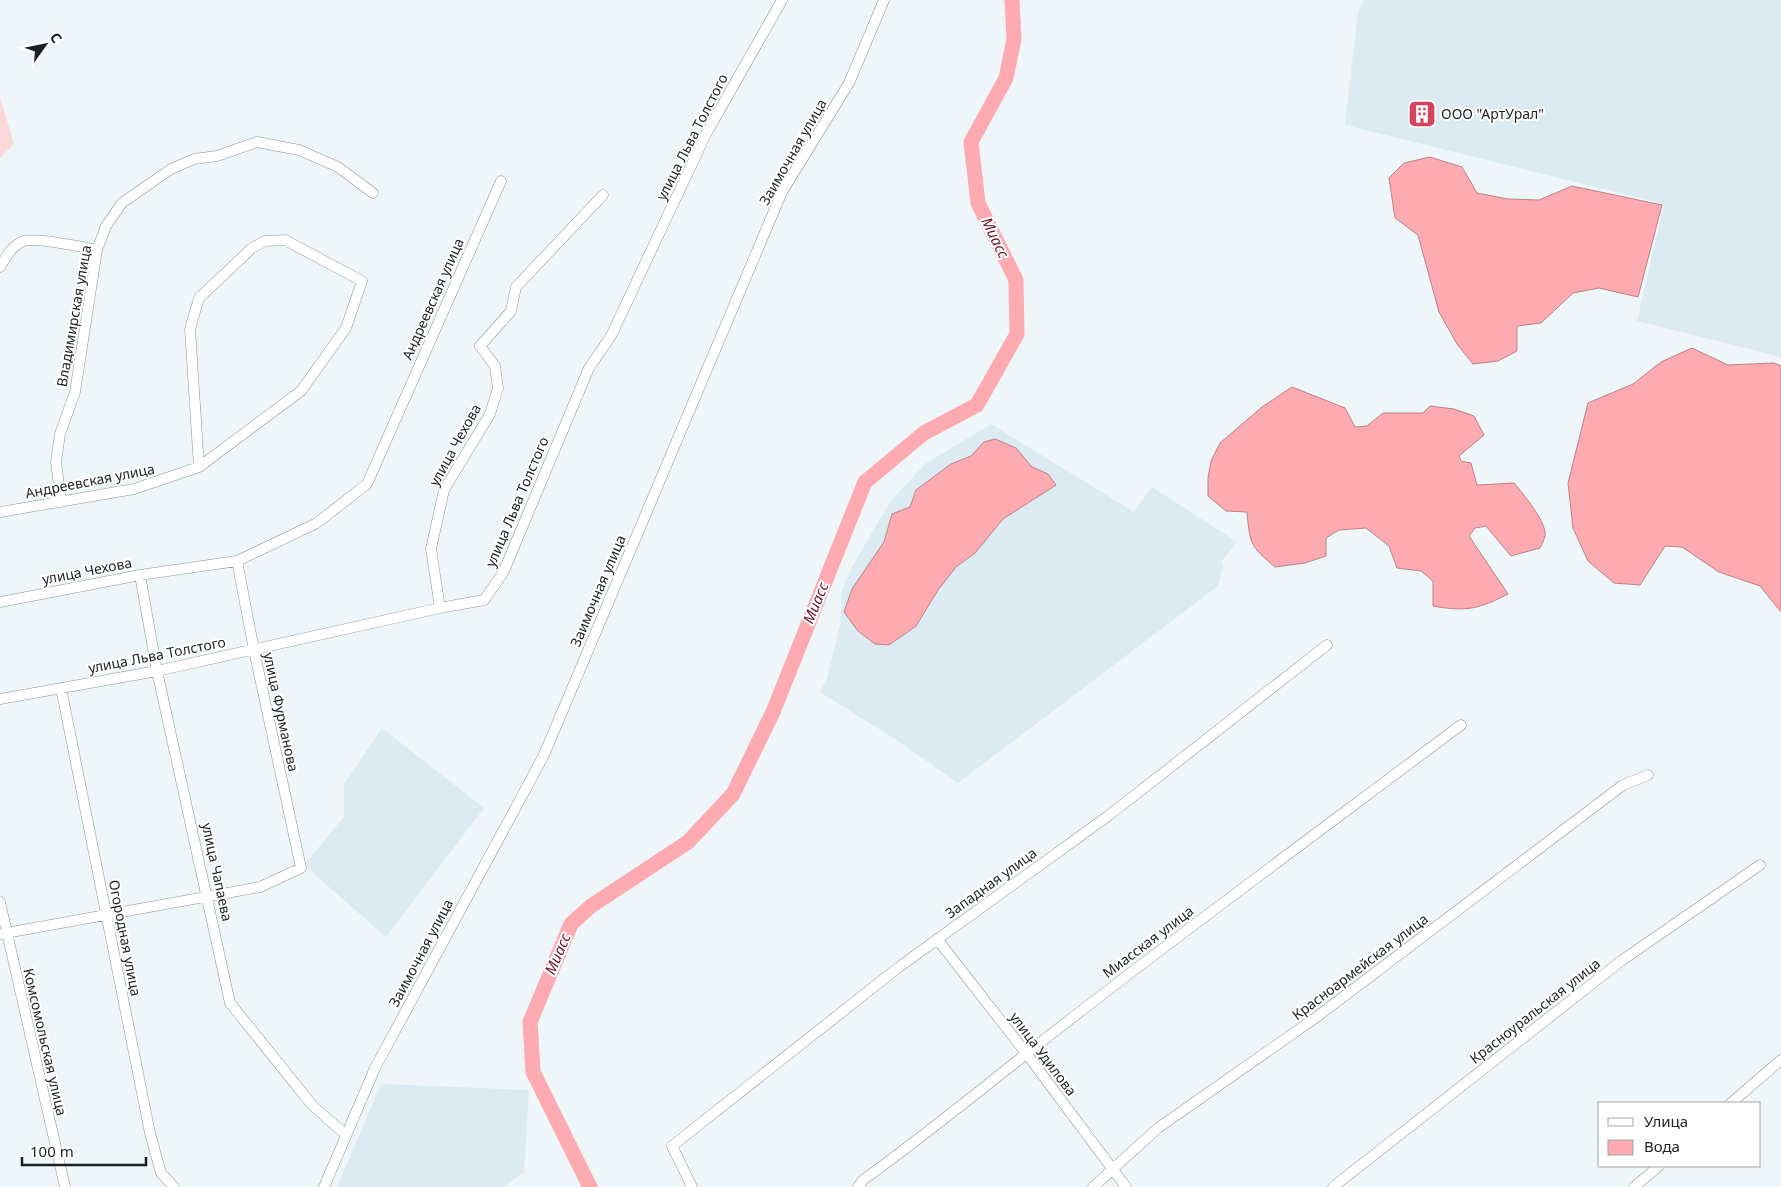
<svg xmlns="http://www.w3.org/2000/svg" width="1781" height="1187" viewBox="0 0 1781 1187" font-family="'Noto Sans',sans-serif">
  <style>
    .built { fill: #dcebf2 }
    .green { fill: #fbd9db }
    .water { fill: #feaab1; stroke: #ba8186 }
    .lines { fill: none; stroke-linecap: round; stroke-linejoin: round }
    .river { stroke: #feaab1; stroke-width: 15 }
    .minor-casing { stroke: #8d9396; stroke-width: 11 }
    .minor { stroke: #fff; stroke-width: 10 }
    .labels { text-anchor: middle; stroke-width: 4; stroke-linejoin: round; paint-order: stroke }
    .poi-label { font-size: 14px; fill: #1d2021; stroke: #fff; text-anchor: start }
    .street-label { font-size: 14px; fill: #1d2021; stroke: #fff }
    .water-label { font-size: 15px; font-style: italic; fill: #6b1025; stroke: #fff }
  </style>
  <rect width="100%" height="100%" fill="#eef6f9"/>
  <!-- built -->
  <path class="built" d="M1364,0H1781V357L1637,321L1664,204L1345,125L1358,11Z
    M991,424L1134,512L1152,487L1237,542L1221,562L1223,567L1218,586L958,783L898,741L820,692L827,679L840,625L842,590L852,567L890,502L925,464Z
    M382,728L484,808L386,937L304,865L344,817V784Z
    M381,1084L529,1090L524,1172L503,1187H337Z"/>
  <!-- green -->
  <path class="green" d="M0,97L14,144L0,158Z"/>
  <!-- water -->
  <path class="water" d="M1430,157L1462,167L1477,193L1508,199L1539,200L1572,186L1662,205L1638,297L1599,288L1573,293L1541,323L1517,326V351L1498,361L1473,364L1457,344L1439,312L1418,235L1395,218L1389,178L1404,163Z
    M1692,348L1728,365L1774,363L1781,366V612L1760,586L1719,572L1682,547L1665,546L1640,585L1614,583L1588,561L1573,528L1568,483L1588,403L1633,384L1661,362Z
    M1292,387L1345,408L1355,427L1367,426L1383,413H1423L1430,406L1454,409L1474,416L1484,435L1459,456L1461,461L1471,463L1477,485L1514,483C1523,494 1547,522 1545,536C1544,540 1542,544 1540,548L1511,556L1486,526L1475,528L1469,536L1508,594C1479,609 1466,612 1433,606V581L1421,571L1397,568L1389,546L1366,528L1339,530L1326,538V556L1305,563L1275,567C1250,546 1250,544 1247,512L1226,511L1208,496V478L1211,461L1220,443L1262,407Z
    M995,439L1016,448L1032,467L1048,474L1056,485L1003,519L975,553L956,567L938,590L916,626L889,645L875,644L858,631L844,612L852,589L884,542L892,514L910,507L916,490L951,464L971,456L984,442Z"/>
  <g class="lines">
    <!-- river -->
    <path class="river" d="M590,1187L533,1072L530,1022L571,924L591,906L688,842L733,794L773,712L865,482L924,433L977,405L1017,334L1016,280L978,203L971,142L1006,78L1014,39L1012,0"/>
    <defs>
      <path id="minor" d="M0,267C6,257 12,245 24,241C36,237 82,247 97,250
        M61,502L56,462L60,434L75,392L97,250L106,226L122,203L171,169L194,159L217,156L257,142L299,150L338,167L373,193
        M0,512L134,489L199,467L301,391L346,328L362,281L285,240L265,241L252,248L199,298L190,329L199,467
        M140,575L157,671L230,1003L312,1105L346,1135
        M0,602L140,575L237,561L317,523L367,484L501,181
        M440,608L431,549L444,490L490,414L498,388L495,366L480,346L511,311L516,287L603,195
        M61,688L150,1133L161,1173L174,1187
        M0,699L157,671L440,608L484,600L503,573L589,368L611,336L706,134L782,0
        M0,902L65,1187
        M0,934L260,887L301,868L254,650L237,561
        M937,939L1026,1053L1126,1187
        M1731,1103L1781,1060
        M324,1187L375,1068L543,757L782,192L849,83L884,0
        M692,1187L672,1146L899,967L1108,816L1327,645
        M858,1187L863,1180C941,1124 1014,1062 1090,1004C1212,910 1337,818 1461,725
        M1093,1187L1158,1128L1318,1016L1623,785L1648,775
        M1333,1187L1621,961L1760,865
        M1634,1187L1659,1166"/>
    </defs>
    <!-- minor casing -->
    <use href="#minor" class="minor-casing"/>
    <!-- minor -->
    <use href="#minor" class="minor"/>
  </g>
  <!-- icons -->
  <defs>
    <symbol id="building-square" viewBox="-11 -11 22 22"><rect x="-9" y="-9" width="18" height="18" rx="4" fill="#d5445e" stroke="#fff"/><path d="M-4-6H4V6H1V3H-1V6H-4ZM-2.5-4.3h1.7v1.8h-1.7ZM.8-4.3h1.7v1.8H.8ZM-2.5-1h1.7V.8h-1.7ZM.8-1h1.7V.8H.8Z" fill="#fff"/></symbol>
  </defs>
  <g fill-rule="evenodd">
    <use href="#building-square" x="1406" y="98" width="32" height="32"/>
  </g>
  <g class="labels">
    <!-- poi labels -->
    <g class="poi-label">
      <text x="1441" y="119">ООО "АртУрал"</text>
    </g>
    <!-- street labels -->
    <g class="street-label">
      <text transform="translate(692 137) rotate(-63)" y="5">улица Льва Толстого</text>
      <text transform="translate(793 152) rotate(-60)" y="5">Заимочная улица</text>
      <text transform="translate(433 299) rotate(-66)" y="5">Андреевская улица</text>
      <text transform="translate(74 316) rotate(-80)" y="5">Владимирская улица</text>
      <text transform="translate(455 445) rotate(-61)" y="5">улица Чехова</text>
      <text transform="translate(90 481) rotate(-11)" y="5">Андреевская улица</text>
      <text transform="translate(517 502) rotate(-67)" y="5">улица Льва Толстого</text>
      <text transform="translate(87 571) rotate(-11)" y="5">улица Чехова</text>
      <text transform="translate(598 591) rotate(-67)" y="5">Заимочная улица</text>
      <text transform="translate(157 655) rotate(-11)" y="5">улица Льва Толстого</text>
      <text transform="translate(281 712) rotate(78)" y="5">улица Фурманова</text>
      <text transform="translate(217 872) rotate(78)" y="5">улица Чапаева</text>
      <text transform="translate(991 883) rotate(-36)" y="5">Западная улица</text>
      <text transform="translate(125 938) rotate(79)" y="5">Огородная улица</text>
      <text transform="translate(1148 942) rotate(-37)" y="5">Миасская улица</text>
      <text transform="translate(421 953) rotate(-62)" y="5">Заимочная улица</text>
      <text transform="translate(1360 967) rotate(-37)" y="5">Красноармейская улица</text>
      <text transform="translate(1535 1011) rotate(-38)" y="5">Красноуральская улица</text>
      <text transform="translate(45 1042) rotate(77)" y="5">Комсомольская улица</text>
      <text transform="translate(1043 1054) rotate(53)" y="5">улица Удилова</text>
    </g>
    <!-- water labels -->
    <g class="water-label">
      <text transform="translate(995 238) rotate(64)" y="5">Миасс</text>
      <text transform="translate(816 603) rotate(-68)" y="5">Миасс</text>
      <text transform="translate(558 954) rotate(-67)" y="5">Миасс</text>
    </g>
  </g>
  <!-- legend -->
  <rect x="1598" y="1102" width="162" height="65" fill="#ffffff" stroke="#a5a6a6"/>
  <rect x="1608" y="1118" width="25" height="8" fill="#ffffff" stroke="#a5a6a6"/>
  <text x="1644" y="1127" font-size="15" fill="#1d2021">Улица</text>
  <rect x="1608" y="1140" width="25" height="15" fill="#feaab1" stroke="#a5a6a6"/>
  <text x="1644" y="1152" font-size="15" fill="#1d2021">Вода</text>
  <!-- north arrow -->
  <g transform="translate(45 45) rotate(57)" stroke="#ffffff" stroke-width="4" paint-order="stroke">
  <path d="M0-4L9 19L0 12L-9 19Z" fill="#1d2021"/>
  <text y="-8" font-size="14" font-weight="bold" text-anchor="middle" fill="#1d2021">С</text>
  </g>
  <!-- scale -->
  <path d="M22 1157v8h124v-8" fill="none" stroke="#1d2021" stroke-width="2.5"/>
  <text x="30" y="1157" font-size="15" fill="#1d2021" stroke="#ffffff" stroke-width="4" paint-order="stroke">100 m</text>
</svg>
